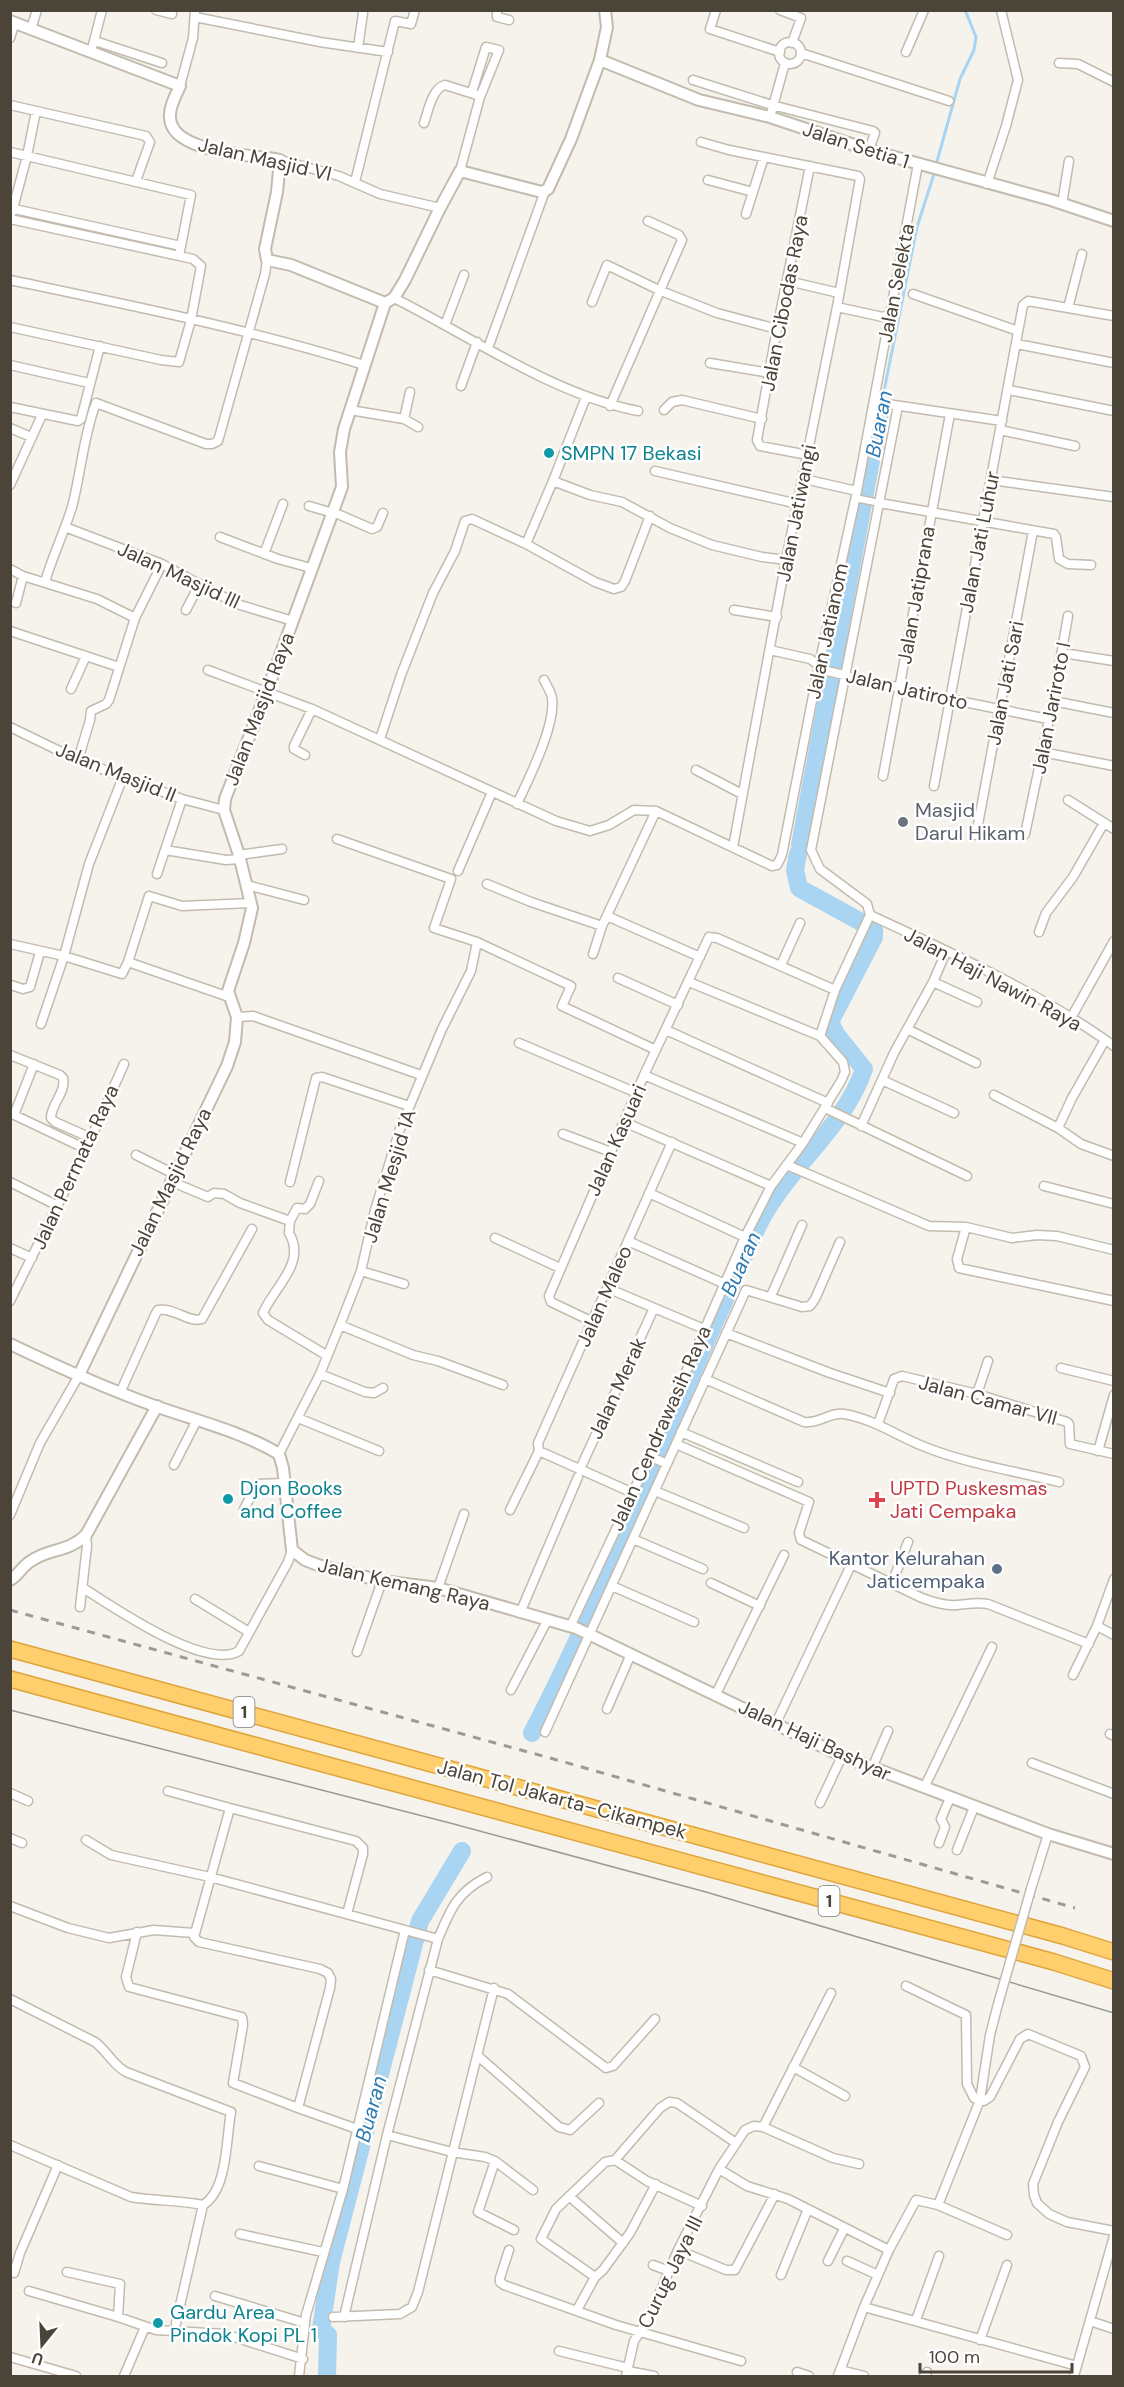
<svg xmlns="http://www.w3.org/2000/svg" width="1124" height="2387" viewBox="0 0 1124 2387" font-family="'DM Sans',sans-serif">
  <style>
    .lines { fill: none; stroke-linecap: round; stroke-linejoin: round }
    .stream { stroke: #a9d4f2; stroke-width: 3 }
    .river { stroke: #a9d4f2; stroke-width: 18 }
    .pedestrian-casing { stroke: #c2bbae; stroke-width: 9 }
    .minor-casing { stroke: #c2bbae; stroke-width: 11 }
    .tertiary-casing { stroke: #c2bbae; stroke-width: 14 }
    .motorway-casing { stroke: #e0a43c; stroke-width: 18 }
    .pedestrian { stroke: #fff; stroke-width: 6 }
    .minor { stroke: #fff; stroke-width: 8 }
    .tertiary { stroke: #fff; stroke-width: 10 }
    .motorway { stroke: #ffcf6e; stroke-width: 15 }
    .tram { stroke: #9a9a9a; stroke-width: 1.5 }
    .rail { stroke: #9a9a9a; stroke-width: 3; stroke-dasharray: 8 8; stroke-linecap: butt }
    .minor-bridge-casing { stroke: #c2bbae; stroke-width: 11; stroke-linecap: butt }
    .minor-bridge { stroke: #fff; stroke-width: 8 }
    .culture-dot { fill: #0f9aa8; stroke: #fff; stroke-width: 2 }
    .worship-dot { fill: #6b7280; stroke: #fff; stroke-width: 2 }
    .health-dot { fill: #e0444e; stroke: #fff; stroke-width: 2 }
    .service-dot { fill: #5c6f8a; stroke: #fff; stroke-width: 2 }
    .labels { text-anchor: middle; stroke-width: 5; stroke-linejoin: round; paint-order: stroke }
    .shield { fill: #fff; stroke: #817c74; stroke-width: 1.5 }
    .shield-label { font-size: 18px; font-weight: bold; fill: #4b4439 }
    .street-label { font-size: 20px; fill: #4b4439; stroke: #fff }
    .culture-label { font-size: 20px; fill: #0d838f; stroke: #fff; text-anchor: start }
    .worship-label { font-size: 20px; fill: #5b616d; stroke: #fff; text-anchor: start }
    .health-label { font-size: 20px; fill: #be3a42; stroke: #fff; text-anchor: start }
    .service-label { font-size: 20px; fill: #4e5e75; stroke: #fff; text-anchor: end }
    .water-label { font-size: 21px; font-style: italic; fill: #2e7ab2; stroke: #fff }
  </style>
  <rect width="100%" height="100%" fill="#f6f3ec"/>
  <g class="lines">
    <!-- stream -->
    <path class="stream" d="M936,165L960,79L974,50L976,37L965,10
      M882,401L917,227L935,171"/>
    <!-- river -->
    <path class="river" d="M800,845L882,401
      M532,1733C601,1601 652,1461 713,1326C730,1290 744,1253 762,1218C790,1166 845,1126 864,1069L836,1034L830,1022L874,937V929L799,888L795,870L798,854
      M327,2376L328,2335L321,2329L331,2262L420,1921L462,1851"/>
    <defs>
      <path id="pedestrian" d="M855,498L880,503"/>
      <path id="minor" d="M156,10L172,14
        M497,10V17L509,20
        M716,10L710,29L780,52
        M780,10L801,18L792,43
        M195,17L320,42L388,52
        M31,29L37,10
        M10,38L15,22
        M95,41L162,63
        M779 53a11 11 0 1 1 22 0a11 11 0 1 1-22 0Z
        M93,45L102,10
        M358,48L363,13
        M906,52L924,10
        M801,53L949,101
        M1059,63L1078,64L1114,82
        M693,80L772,105L873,131L875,133L869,150
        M180,86L193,38L195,10
        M10,105L146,136L150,142L136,181
        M770,117L785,63
        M424,123C428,112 432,88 445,85L477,95
        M701,142L729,150L858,176L860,179L837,307L786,560L733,847
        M10,152L191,195L179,256
        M280,160L339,176L380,194L440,208
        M460,171L480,97L499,50L486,47L472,92
        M708,180L753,192
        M355,182L395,21L411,24L415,10
        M987,184L1006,126L1018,80L1001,10
        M1062,204L1069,161
        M10,208L181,246
        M12,212L27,156L36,111
        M746,214L764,157
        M10,219L193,259L201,266L191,320L179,362L161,360L10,327
        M10,280C129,305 249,329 364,365
        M788,281L839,293
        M913,294L1018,331
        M394,298C470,336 554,395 638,411
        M592,302L607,265L661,291L717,313L777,329
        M837,307L883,317L890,314
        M1068,308L1082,254
        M445,325L464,275
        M1017,344L1114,363
        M488,348L545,191
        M710,363L770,373
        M10,365L89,383
        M461,386L477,342
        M1009,390L1114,411
        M874,402L1002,421
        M610,406L682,240L679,235L648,221
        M10,407L78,421L81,419L100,346
        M350,410L404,419L418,427
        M664,410L672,402L682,400L762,419
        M404,419L410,392
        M10,428L31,437
        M1000,430L1075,446
        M808,455L760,446L757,440L777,329L810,166
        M655,471L798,504
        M804,479L857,491
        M991,480L1114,497
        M553,481L590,495L622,502L670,528L712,545L762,557L786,560
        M10,485L42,415
        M880,503L1054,534L1056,537L1059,559L1068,564L1091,565
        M309,506L340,515L372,529L377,527L383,513
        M65,527L162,564L237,604L293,621
        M220,537L278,559L311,568
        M526,544L553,481L586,397
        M264,554L283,504
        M10,569L23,576L97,599L135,618
        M45,582C52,557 64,533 72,507C81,473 83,437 96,403L206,444H212L218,441L265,274L267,260
        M16,603L23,576
        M186,610L199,585
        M734,610L777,617
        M10,631L119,667
        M770,650L810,659L827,671L949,699L1048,719
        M1063,653L1114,661
        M208,670L312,709L556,821L590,831L609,825L634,810L656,811L772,866L777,865L782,855L819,665L857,491L918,164
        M71,689L86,656
        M1053,701L1114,713
        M10,727L78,760L182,799L224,810
        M380,739L401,675L433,593L455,551L465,521L472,519L526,544L595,582L614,589L621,587L625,581L650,516
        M1042,752L1114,766
        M305,755L294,749V746L312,709
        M78,760L90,720L91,711L106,704L109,700L135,618L162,564
        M696,770L742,794
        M883,776L950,414
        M934,786L1023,305L1028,301L1114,316
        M1068,800L1114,829
        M517,804C529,778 556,725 552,698C551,692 547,686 544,680
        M1025,834L1053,701L1068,616
        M976,835L1033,531
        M337,839L451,879L434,928L477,942L571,986L562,1006L656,1050
        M165,850L226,860L240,859
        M239,855L282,849
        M458,871L492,792
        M157,874L182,799
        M487,884L531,902L602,926
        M247,885L304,900
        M870,915L867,904L820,869L811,850L898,406
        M870,915C950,952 1042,994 1114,1046
        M607,916L700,957
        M1039,932L1046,913L1073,877L1104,823
        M10,944L64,956L122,974L128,962L149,896L182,906L251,903
        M593,954L602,926L656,811
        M128,962L229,997
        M781,965L800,923
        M618,978L678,1005
        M933,982L977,1002
        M11,985L23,989L30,987L40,952
        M237,1017L253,1016L421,1075
        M1071,1018L1114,941
        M41,1024L64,956L89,864L123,777
        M907,1029L976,1063
        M666,1030L828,1103
        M820,1036L835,990L870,915
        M519,1043L637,1093
        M10,1055L60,1075L63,1078C66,1093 51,1104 51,1118L55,1122L91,1138
        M644,1075L803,1143
        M882,1080L954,1113
        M994,1095L1058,1128L1081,1144L1114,1156
        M825,1108L967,1176
        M10,1113L86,1149
        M14,1115L34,1064
        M624,1122L771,1186
        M861,1126L894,1053L933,982L946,952
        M1058,1128L1072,1098L1105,1040
        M563,1134L611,1152
        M136,1155L174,1174
        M787,1165L929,1226L966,1227L1012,1238L1037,1235L1057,1236L1114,1250
        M170,1181L208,1197L214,1193L224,1194L240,1203L290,1221
        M319,1181L310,1204L305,1209L297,1208L290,1221L289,1233C307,1263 274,1287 263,1313L268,1320L326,1355
        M10,1182L58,1206
        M290,1182L316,1078L322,1077L409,1106
        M1044,1186L1114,1204
        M649,1193L745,1237
        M966,1227L957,1259L959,1268L1114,1301
        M495,1238L560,1268
        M628,1241L725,1284
        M10,1248L32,1258
        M361,1271L404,1284
        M607,1288L704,1329
        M771,1296L802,1225
        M10,1301L91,1138L124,1064
        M593,1322L551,1302L549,1296L644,1075L709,937L717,938L835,990
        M340,1325L413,1355L438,1361L503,1385
        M726,1333L830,1373L890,1393
        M1061,1368L1114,1381
        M320,1374L365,1392L374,1393L383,1388
        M705,1379L804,1422C820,1424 829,1412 844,1414C874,1419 897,1436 925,1447C968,1464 1015,1471 1059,1482
        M120,1393L156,1313L158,1310C174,1307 188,1323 202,1319L252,1229
        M977,1394L988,1361
        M298,1418L379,1451
        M878,1424L894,1379L902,1376L977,1394L1067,1422L1069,1424L1070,1444L1114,1454
        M681,1432L798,1482
        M676,1444L809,1502L799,1533L801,1540L922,1598C934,1602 945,1606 957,1605C969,1604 976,1602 988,1604L1089,1644
        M539,1451L538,1443L672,1142
        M539,1451L633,1493
        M1098,1451L1114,1395
        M279,1454L320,1374L340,1325L361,1271L375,1210L400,1129L442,1029L471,971L477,942
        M649,1456L667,1464
        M174,1465L197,1420
        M580,1469L654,1308
        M655,1491L744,1528
        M244,1509L257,1484L284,1483
        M510,1510L539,1451
        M10,1515L40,1443L78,1377
        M633,1539L703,1569
        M711,1583L760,1606
        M892,1583L908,1542
        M612,1586L694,1622
        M83,1588C113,1607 205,1671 239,1651L288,1562L292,1550
        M438,1588L464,1514
        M195,1599L249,1632
        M80,1607L87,1546L86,1535
        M520,1613L578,1477
        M1097,1626L1114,1635
        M570,1627L633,1493L745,1237L771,1186L803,1143L841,1081L845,1072L843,1062L820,1036L689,982
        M357,1652L382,1581
        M1073,1675L1097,1626L1114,1579
        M511,1690L547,1621
        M716,1694L784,1555
        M607,1709L631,1654
        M776,1723L852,1563
        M545,1732L746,1290L802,1307L810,1306L815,1299L840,1242
        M1110,1734L1114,1736
        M1032,1763L1114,1794
        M872,1768L888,1731
        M924,1788L992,1647
        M168,1791L230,1808
        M10,1793L28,1801
        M820,1803L842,1756
        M10,1838L22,1843
        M86,1840L111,1855L210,1877L438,1939L387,2135L344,2317
        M939,1843L945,1827L941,1819L950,1798
        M957,1850L974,1807
        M1031,1889L1048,1834
        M10,1906L68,1928L109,1938L154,1930L194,1933
        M137,1932L126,1977L129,1987L242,2017L243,2025L233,2083L298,2108L330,1988L331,1979L328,1973L320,1969L199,1942L194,1937L230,1808L356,1841L363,1848V1854L347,1914
        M438,1939C450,1910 457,1892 487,1877
        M429,1970L508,1994L606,2068L613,2066L655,2019
        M906,1986L966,2015L967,2084L974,2098L980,2100
        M10,1999L95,2042C107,2051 113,2065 126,2072L231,2112C226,2138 228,2190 203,2205C179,2200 155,2201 131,2197L10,2145
        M478,2056L559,2127L570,2130L599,2103
        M793,2067L845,2096
        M980,2100L984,2101L990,2097L1020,2039L1028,2034L1081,2056L1085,2067L1058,2122L1033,2184L1034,2195L1037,2203L1049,2214L1067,2222L1114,2231
        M298,2108L357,2129
        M763,2127L831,1993
        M387,2135L452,2152L485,2157L495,2161L533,2190
        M615,2160L660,2108L669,2102L677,2103L736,2143
        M495,2161L478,2212L514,2230
        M259,2166L343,2189
        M719,2169L747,2186L788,2199L889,2250
        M569,2196L623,2243
        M938,2205L980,2100L990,2035L998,2004
        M240,2234L323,2252
        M509,2250L500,2278V2282L504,2285L616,2325L741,2361
        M678,2250L726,2270H735L775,2194
        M828,2261L844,2229
        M847,2261L878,2275
        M653,2265L669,2271
        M67,2272L120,2284L118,2317
        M14,2273L20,2253L58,2165
        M781,2275L808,2209
        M595,2277L541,2239L556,2209L605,2162L615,2160L647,2181L702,2206
        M29,2291L118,2317L156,2330L225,2334L303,2359
        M215,2296L305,2323
        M864,2307L1077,2366
        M577,2310L595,2277L603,2270L630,2233L656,2184
        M333,2317L400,2314L412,2307L418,2292L494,1988
        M916,2320L939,2256
        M1090,2321L1114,2329
        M176,2323L203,2205
        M980,2340L1007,2265
        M559,2351L628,2368
        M10,2357L76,2376
        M840,2370L864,2376
        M628,2371L654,2376
        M797,2372L809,2376
        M124,2376L145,2327
        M299,2376L306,2315L343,2189L405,1930
        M626,2376L634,2341L649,2318L678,2250L719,2169L745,2130L754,2126L763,2127L833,2158L859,2164
        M838,2376L864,2307L889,2250L916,2200L938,2205L1007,2235
        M924,2376L927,2372
        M1074,2376L1114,2236"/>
      <path id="tertiary" d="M10,21L180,86C176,95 169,107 170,117C170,153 254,155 280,160L277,192L265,249L267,260L291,265L385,303
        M600,60L699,100L770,117L869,150L1051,200L1114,221
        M10,1344C58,1367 105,1388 155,1406C194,1420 243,1432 279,1454L283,1468L292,1550L305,1560L318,1565L382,1581L438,1588L576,1628L842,1756L1048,1834L1114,1854
        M78,1377L227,1066L235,1042L237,1017L228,991L244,943L252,908L239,855L224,810L225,799L267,691L342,487L340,452L344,429L385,303L394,298L405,280L440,208L460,171L542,192L548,189L571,139L600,60L607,27L605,10
        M10,1580C19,1575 22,1566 31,1561C49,1548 67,1553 86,1535L157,1406"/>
      <path id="motorway" d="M10,1649L1063,1936L1114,1952
        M10,1679L1054,1962L1114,1981"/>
    </defs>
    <!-- pedestrian casing -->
    <use href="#pedestrian" class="pedestrian-casing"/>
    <!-- minor casing -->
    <use href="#minor" class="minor-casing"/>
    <!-- tertiary casing -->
    <use href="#tertiary" class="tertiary-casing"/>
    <!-- motorway casing -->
    <use href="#motorway" class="motorway-casing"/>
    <!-- pedestrian -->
    <use href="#pedestrian" class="pedestrian"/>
    <!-- minor -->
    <use href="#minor" class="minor"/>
    <!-- tertiary -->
    <use href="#tertiary" class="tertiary"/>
    <!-- motorway -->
    <use href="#motorway" class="motorway"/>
    <!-- tram -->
    <path class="tram" d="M10,1710L450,1823L706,1892L1114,2013"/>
    <!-- rail -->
    <path class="rail" d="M10,1610L550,1758L1075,1908"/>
    <defs>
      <path id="minor-bridge" d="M998,2004L1031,1889"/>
    </defs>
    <!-- minor-bridge casing -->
    <use href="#minor-bridge" class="minor-bridge-casing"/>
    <!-- minor-bridge -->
    <use href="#minor-bridge" class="minor-bridge"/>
  </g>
  <!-- markers -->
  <g class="culture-dot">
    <circle cx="549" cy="453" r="6"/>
    <circle cx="228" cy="1499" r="6"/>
    <circle cx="158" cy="2323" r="6"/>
  </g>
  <circle class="worship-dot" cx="903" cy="822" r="6"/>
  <path class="health-dot" d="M874 1491h6v6h6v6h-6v6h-6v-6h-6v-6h6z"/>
  <circle class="service-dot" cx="997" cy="1569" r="6"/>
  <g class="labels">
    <!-- shield labels -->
    <g class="shield">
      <rect x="233.5" y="1697" width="21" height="30" rx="4.5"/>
      <rect x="818.5" y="1886" width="21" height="30" rx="4.5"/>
    </g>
    <g class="shield-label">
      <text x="244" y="1718">1</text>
      <text x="829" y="1907">1</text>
    </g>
    <!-- street labels -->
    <g class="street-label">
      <text transform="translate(856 145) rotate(18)" y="7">Jalan Setia 1</text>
      <text transform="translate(265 159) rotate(13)" y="7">Jalan Masjid VI</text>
      <text transform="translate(896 283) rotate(-79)" y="7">Jalan Selekta</text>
      <text transform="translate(784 303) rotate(-79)" y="7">Jalan Cibodas Raya</text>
      <text transform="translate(796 513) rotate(-79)" y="7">Jalan Jatiwangi</text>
      <text transform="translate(979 542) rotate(-79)" y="7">Jalan Jati Luhur</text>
      <text transform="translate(179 575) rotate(25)" y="7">Jalan Masjid III</text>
      <text transform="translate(916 595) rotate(-80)" y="7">Jalan Jatiprana</text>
      <text transform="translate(827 631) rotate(-78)" y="7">Jalan Jatianom</text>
      <text transform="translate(1005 683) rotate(-79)" y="7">Jalan Jati Sari</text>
      <text transform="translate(907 689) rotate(13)" y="7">Jalan Jatiroto</text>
      <text transform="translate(1051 708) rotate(-79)" y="7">Jalan Jariroto I</text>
      <text transform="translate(259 709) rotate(-69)" y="7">Jalan Masjid Raya</text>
      <text transform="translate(116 772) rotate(22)" y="7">Jalan Masjid II</text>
      <text transform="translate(993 979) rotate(28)" y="7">Jalan Haji Nawin Raya</text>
      <text transform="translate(616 1140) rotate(-66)" y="7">Jalan Kasuari</text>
      <text transform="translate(75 1167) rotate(-65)" y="7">Jalan Permata Raya</text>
      <text transform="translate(389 1176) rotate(-73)" y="7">Jalan Mesjid 1A</text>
      <text transform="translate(170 1182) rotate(-64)" y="7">Jalan Masjid Raya</text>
      <text transform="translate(604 1296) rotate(-66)" y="7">Jalan Maleo</text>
      <text transform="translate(617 1388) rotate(-65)" y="7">Jalan Merak</text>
      <text transform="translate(988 1400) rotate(15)" y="7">Jalan Camar VII</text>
      <text transform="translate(660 1428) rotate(-66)" y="7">Jalan Cendrawasih Raya</text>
      <text transform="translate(404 1584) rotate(13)" y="7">Jalan Kemang Raya</text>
      <text transform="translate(815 1740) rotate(25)" y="7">Jalan Haji Bashyar</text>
      <text transform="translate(562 1799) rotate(15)" y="7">Jalan Tol Jakarta–Cikampek</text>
      <text transform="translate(670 2272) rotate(-64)" y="7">Curug Jaya III</text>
    </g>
    <!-- culture labels -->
    <g class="culture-label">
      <text x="561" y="460">SMPN 17 Bekasi</text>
      <text x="240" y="1495">Djon Books<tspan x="240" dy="23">and Coffee</tspan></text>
      <text x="170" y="2319">Gardu Area<tspan x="170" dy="23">Pindok Kopi PL 1</tspan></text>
    </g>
    <!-- worship labels -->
    <g class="worship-label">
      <text x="915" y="817">Masjid<tspan x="915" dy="23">Darul Hikam</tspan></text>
    </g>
    <!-- health labels -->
    <g class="health-label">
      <text x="890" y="1495">UPTD Puskesmas<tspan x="890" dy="23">Jati Cempaka</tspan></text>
    </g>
    <!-- service labels -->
    <g class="service-label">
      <text x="985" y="1565">Kantor Kelurahan<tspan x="985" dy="23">Jaticempaka</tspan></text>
    </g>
    <!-- water labels -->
    <g class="water-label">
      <text transform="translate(879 424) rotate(-79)" y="7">Buaran</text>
      <text transform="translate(741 1264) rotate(-66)" y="7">Buaran</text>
      <text transform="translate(371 2109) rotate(-75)" y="7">Buaran</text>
    </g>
  </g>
  <!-- border -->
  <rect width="1124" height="2387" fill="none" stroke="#4b4439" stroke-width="24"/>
  <!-- north arrow -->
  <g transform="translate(42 2345) rotate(198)" stroke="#ffffff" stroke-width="4.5" paint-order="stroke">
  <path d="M0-4.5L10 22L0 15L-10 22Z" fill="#4b4439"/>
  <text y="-9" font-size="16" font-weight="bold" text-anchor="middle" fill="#4b4439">U</text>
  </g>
  <!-- scale -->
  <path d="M920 2363v9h152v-9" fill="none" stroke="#4b4439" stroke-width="3"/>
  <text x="929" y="2363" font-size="18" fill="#4b4439" stroke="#ffffff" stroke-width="4.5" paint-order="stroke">100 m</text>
</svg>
